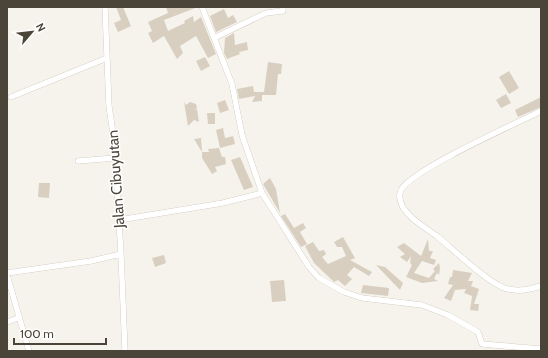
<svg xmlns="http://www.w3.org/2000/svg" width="548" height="358" viewBox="0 0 548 358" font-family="Cabin,sans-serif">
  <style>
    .building { fill: #d8cfc1 }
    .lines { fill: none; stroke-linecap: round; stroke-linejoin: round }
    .minor-casing { stroke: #c2bbae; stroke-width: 6 }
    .minor { stroke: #fff; stroke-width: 5.5 }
    .labels { text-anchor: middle; stroke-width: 3; stroke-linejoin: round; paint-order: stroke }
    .street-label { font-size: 15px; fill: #4b4439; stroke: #fff }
  </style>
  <rect width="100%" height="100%" fill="#f6f3ec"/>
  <!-- building -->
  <path class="building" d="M116,7H123L131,26L118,32L114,23L121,20Z
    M166,7H198L164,20L168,31L185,23L184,21L193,16L194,22L201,17L216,54L208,58L196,36L180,46L183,53L177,59L164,36L153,43L148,33L152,31L148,22L168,13Z
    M224,9L228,18L233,15L237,22L216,32L210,16Z
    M234,33L235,45L247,42L248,50L239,52L240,54L227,59L224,53L225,38Z
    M205,57L210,66L201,71L196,61Z
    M268,62L282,64L281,74H278L276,95H262V101L252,102L255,96L239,99L237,89L253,86L254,92H264Z
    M509,71L519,88L509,94L499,77Z
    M506,94L511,103L501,108L496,100Z
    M541,97V107L518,117L515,110Z
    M225,100L229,110L220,113L217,103Z
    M184,102L186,105L190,102L196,104L197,108L194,110L197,109L199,122L194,120L188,126Z
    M207,113H215V124H208Z
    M223,128L225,138L233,136L235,144L220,148L216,130Z
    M201,138L202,152H209L208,149L219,148L222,157H225L226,164L215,167L217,171L212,174L202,158V152L194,139Z
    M240,157L253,187L244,190L231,160Z
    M270,178L276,189L280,213L263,184Z
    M39,183H50L49,198L38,197Z
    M285,214L294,228L303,223L306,228L300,232L307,244L301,247L281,216Z
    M343,237L355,258L350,260L372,272L369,276L354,267L347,275L352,279L345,286L338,280L334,282L332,280L314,263L305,246L313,242L319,251L324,250L326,254L322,257L328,264L346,256L342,247H337L334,242Z
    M428,239L429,251H433L430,258L436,260L434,265L422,261L414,273L429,278L435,271L433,269L439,263L440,268L439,275L437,273L434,279L438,281L422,283L406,277L412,265L410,263L411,256L407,262L400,257L405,254L397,247L404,243L421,256Z
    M164,255L166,263L155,267L152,258Z
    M376,265L385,267L403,283L400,290Z
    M453,270L472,273L468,281H473L471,286L479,289L474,304H479L478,311L470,310L472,296L464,293L466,289L455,290L451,301L444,298L453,285L448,284L450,277H452Z
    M284,280L286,301L272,302L270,281Z
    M363,285L389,288L388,296L361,293Z"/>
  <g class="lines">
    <defs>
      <path id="minor" d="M105,7L109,106L114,140L121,254L125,351
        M202,7L232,84L242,135L262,193L309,267L319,278L344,292L362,298L422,305L448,315L478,332L482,344L541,349
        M214,38L266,13L283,11V7
        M11,97L107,58
        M541,111C515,124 413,169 401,190C398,196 401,206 405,210C413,222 427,228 438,237C453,249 491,286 508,289C519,292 530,289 541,286
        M78,161L115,158
        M119,220L223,203L262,193
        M7,273L91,261L121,254
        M7,275L29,351
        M7,322L18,318"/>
    </defs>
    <!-- minor casing -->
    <use href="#minor" class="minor-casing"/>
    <!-- minor -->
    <use href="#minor" class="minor"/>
  </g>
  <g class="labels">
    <!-- street labels -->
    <g class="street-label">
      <text transform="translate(116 179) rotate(-94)" y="5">Jalan Cibuyutan</text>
    </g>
  </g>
  <!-- border -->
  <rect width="548" height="358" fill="none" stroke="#4b4439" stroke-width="16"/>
  <!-- north arrow -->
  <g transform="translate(32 32) rotate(62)" stroke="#ffffff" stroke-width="3" paint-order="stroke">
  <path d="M0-3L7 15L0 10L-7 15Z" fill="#4b4439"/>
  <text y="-6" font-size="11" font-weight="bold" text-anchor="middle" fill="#4b4439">N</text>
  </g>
  <!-- scale -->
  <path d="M14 338v6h92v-6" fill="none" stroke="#4b4439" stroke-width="2"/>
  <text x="20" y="338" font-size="12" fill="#4b4439" stroke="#ffffff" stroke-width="3" paint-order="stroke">100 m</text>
</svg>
